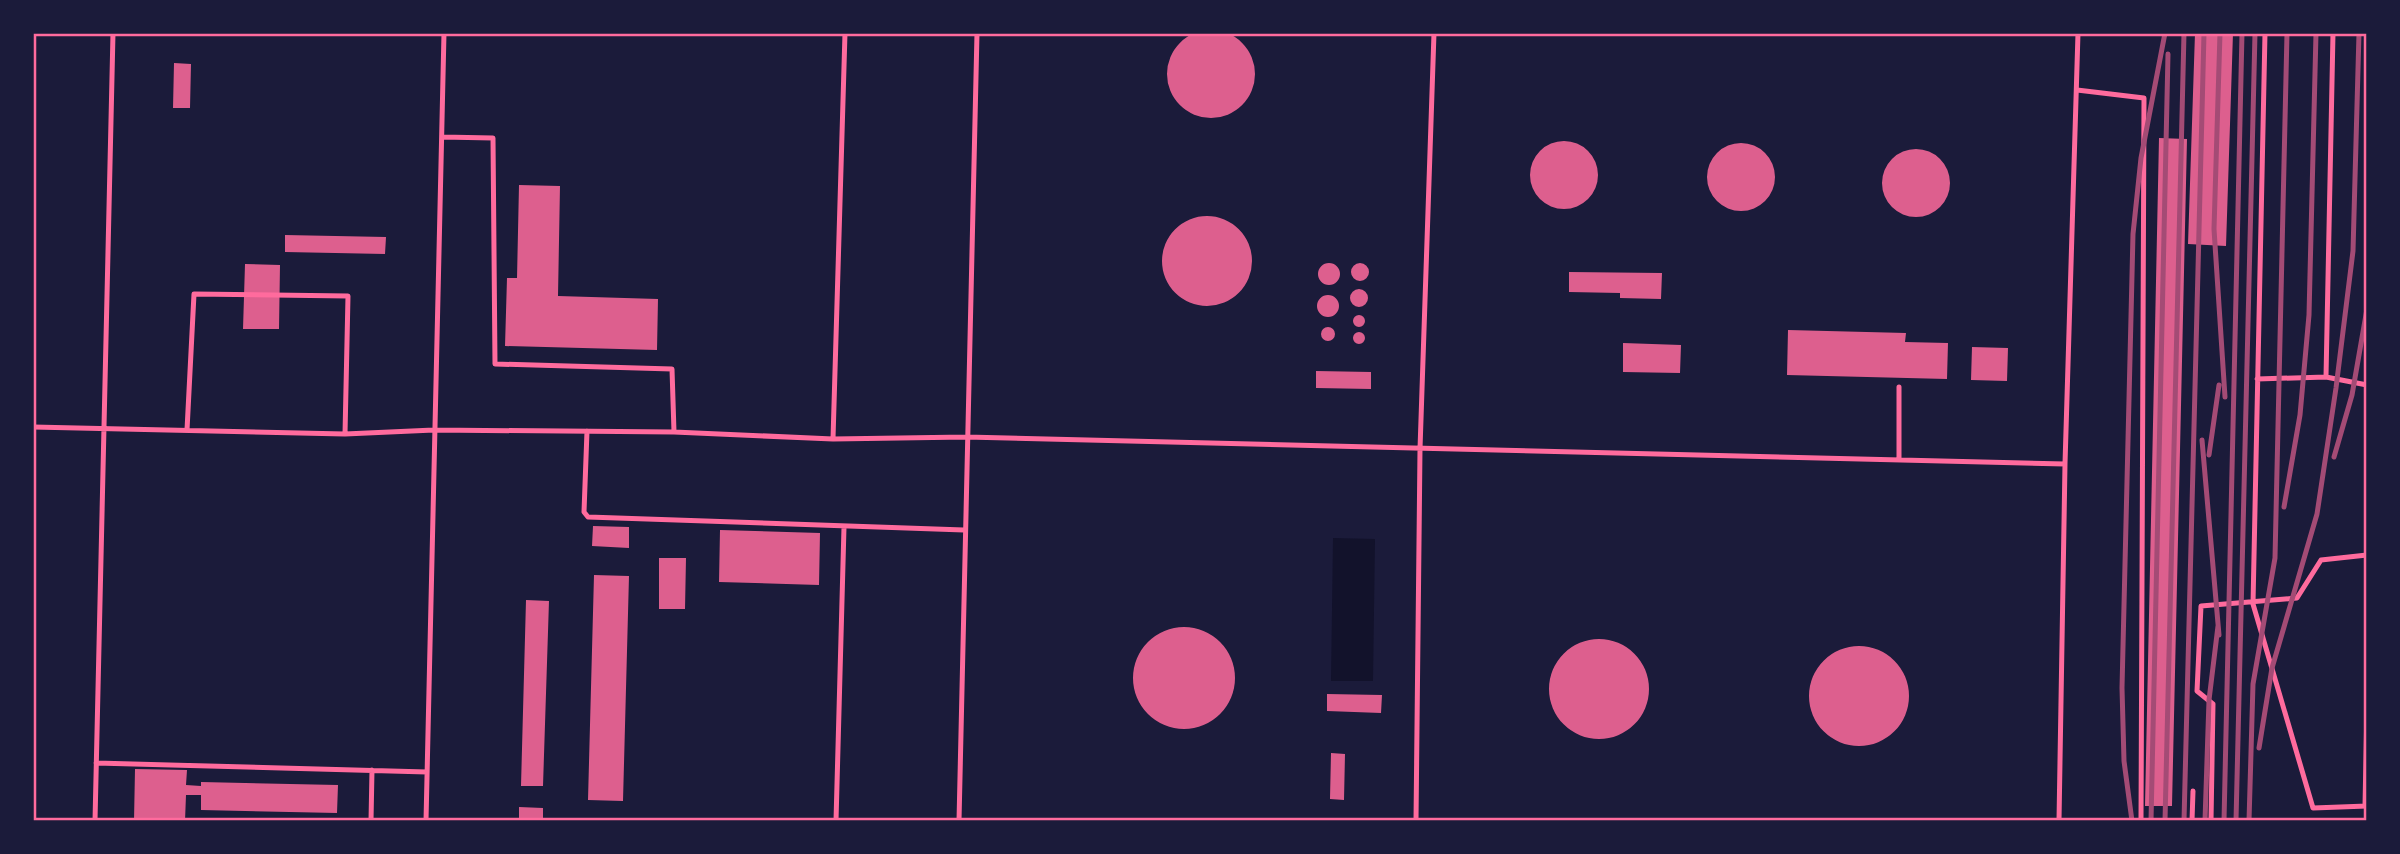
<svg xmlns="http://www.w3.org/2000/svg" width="2400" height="854" viewBox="0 0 2400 854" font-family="Arial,sans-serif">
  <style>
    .water { fill: #12122b }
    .building { fill: #dd5f8e }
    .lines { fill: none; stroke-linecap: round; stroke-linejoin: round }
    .service { stroke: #ff6b9d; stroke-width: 5 }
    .rail { stroke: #a44b75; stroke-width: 5 }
    .neatline { fill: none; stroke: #ff6b9d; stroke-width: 2.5 }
  </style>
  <rect width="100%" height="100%" fill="#1b1b3a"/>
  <!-- water -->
  <path class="water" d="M1333,538L1375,539L1373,681H1331Z"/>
  <!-- building -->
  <path class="building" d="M1167 74a44 44 0 1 1 88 0a44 44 0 1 1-88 0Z
    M2195,33H2233L2226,246L2188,244Z
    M174,63L191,64L190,108H173Z
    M2159,138L2187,139L2172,806H2145Z
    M1530 175a34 34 0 1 1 68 0a34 34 0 1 1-68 0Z
    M1707 177a34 34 0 1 1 68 0a34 34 0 1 1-68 0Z
    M1882 183a34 34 0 1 1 68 0a34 34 0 1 1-68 0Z
    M519,185L560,186L558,296L658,299L657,350L505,346L507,278H517Z
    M1162 261a45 45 0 1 1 90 0a45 45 0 1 1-90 0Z
    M285,235L386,237L385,254L285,252Z
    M1318 274a11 11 0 1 1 22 0a11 11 0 1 1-22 0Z
    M1351 272a9 9 0 1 1 18 0a9 9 0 1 1-18 0Z
    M245,264L280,265L279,329H243Z
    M1569,272L1662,273L1661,299L1620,298V293L1569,292Z
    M1350 298a9 9 0 1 1 18 0a9 9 0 1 1-18 0Z
    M1317 306a11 11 0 1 1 22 0a11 11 0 1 1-22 0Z
    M1353 321a6 6 0 1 1 12 0a6 6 0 1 1-12 0Z
    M1321 334a7 7 0 1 1 14 0a7 7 0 1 1-14 0Z
    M1788,330L1906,333L1905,342L1948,343L1947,379L1787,375Z
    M1353 338a6 6 0 1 1 12 0a6 6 0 1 1-12 0Z
    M1623,343L1681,345L1680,373L1623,372Z
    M1972,347L2008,348L2007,381L1971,380Z
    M1316,371L1371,372V389L1316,388Z
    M593,526L629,527V548L592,546Z
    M720,530L820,533L819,585L719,582Z
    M659,558H686L685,609H659Z
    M594,575L629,576L623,801L588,800Z
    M526,600L549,601L543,786H521Z
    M1133 678a51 51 0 1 1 102 0a51 51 0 1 1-102 0Z
    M1549 689a50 50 0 1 1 100 0a50 50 0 1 1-100 0Z
    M1809 696a50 50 0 1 1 100 0a50 50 0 1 1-100 0Z
    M1327,694L1382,695L1381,713L1327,711Z
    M1331,753L1345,754L1344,800L1330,799Z
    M135,769L187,770L186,785L201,786V782L338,785L337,813L201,810V795H186L185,821H134Z
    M519,807L543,808V821H519Z"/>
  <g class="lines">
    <!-- service -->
    <path class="service" d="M2265,33L2253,604L2313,808L2367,806
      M2077,90L2144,98L2141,821
      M442,137L493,138L495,364L672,369L674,432
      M2326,377L2367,385
      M2257,379L2326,377L2333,33
      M1899,387V458
      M33,427L345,434L434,430L674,432L833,439L966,437L2065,464
      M187,430L194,294L348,296L345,434
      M587,431L584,512L588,517L964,530
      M833,439L845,33
      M96,763L427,772
      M2365,806L2367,707
      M95,821L113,33
      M371,821L372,770
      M426,821L444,33
      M836,821L844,527
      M959,821L977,33
      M1416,821L1420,449L1434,33
      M2059,821L2065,464L2078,33
      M2192,821L2193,791
      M2211,821L2213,704L2197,691L2201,606L2297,598L2321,560L2367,555"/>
    <!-- rail -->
    <path class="rail" d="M2220,33L2214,229L2225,397
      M2202,440L2219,635
      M2209,455L2219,385
      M2334,457L2352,395L2367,309
      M2284,507L2300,415L2309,315L2316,33
      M2259,748L2272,668L2317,514L2336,388L2353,251L2359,33
      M2132,821L2124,761L2122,688L2133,234L2141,158L2165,33
      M2151,821L2168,54
      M2165,821L2184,33
      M2184,821L2204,33
      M2205,821L2209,700L2218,626
      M2224,821L2242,33
      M2236,821L2255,33
      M2249,821L2253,684L2275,558L2287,33"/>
  </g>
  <!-- border -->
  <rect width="2400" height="854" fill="none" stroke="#1b1b3a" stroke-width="70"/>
  <rect x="35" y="35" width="2330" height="784" class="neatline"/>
</svg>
